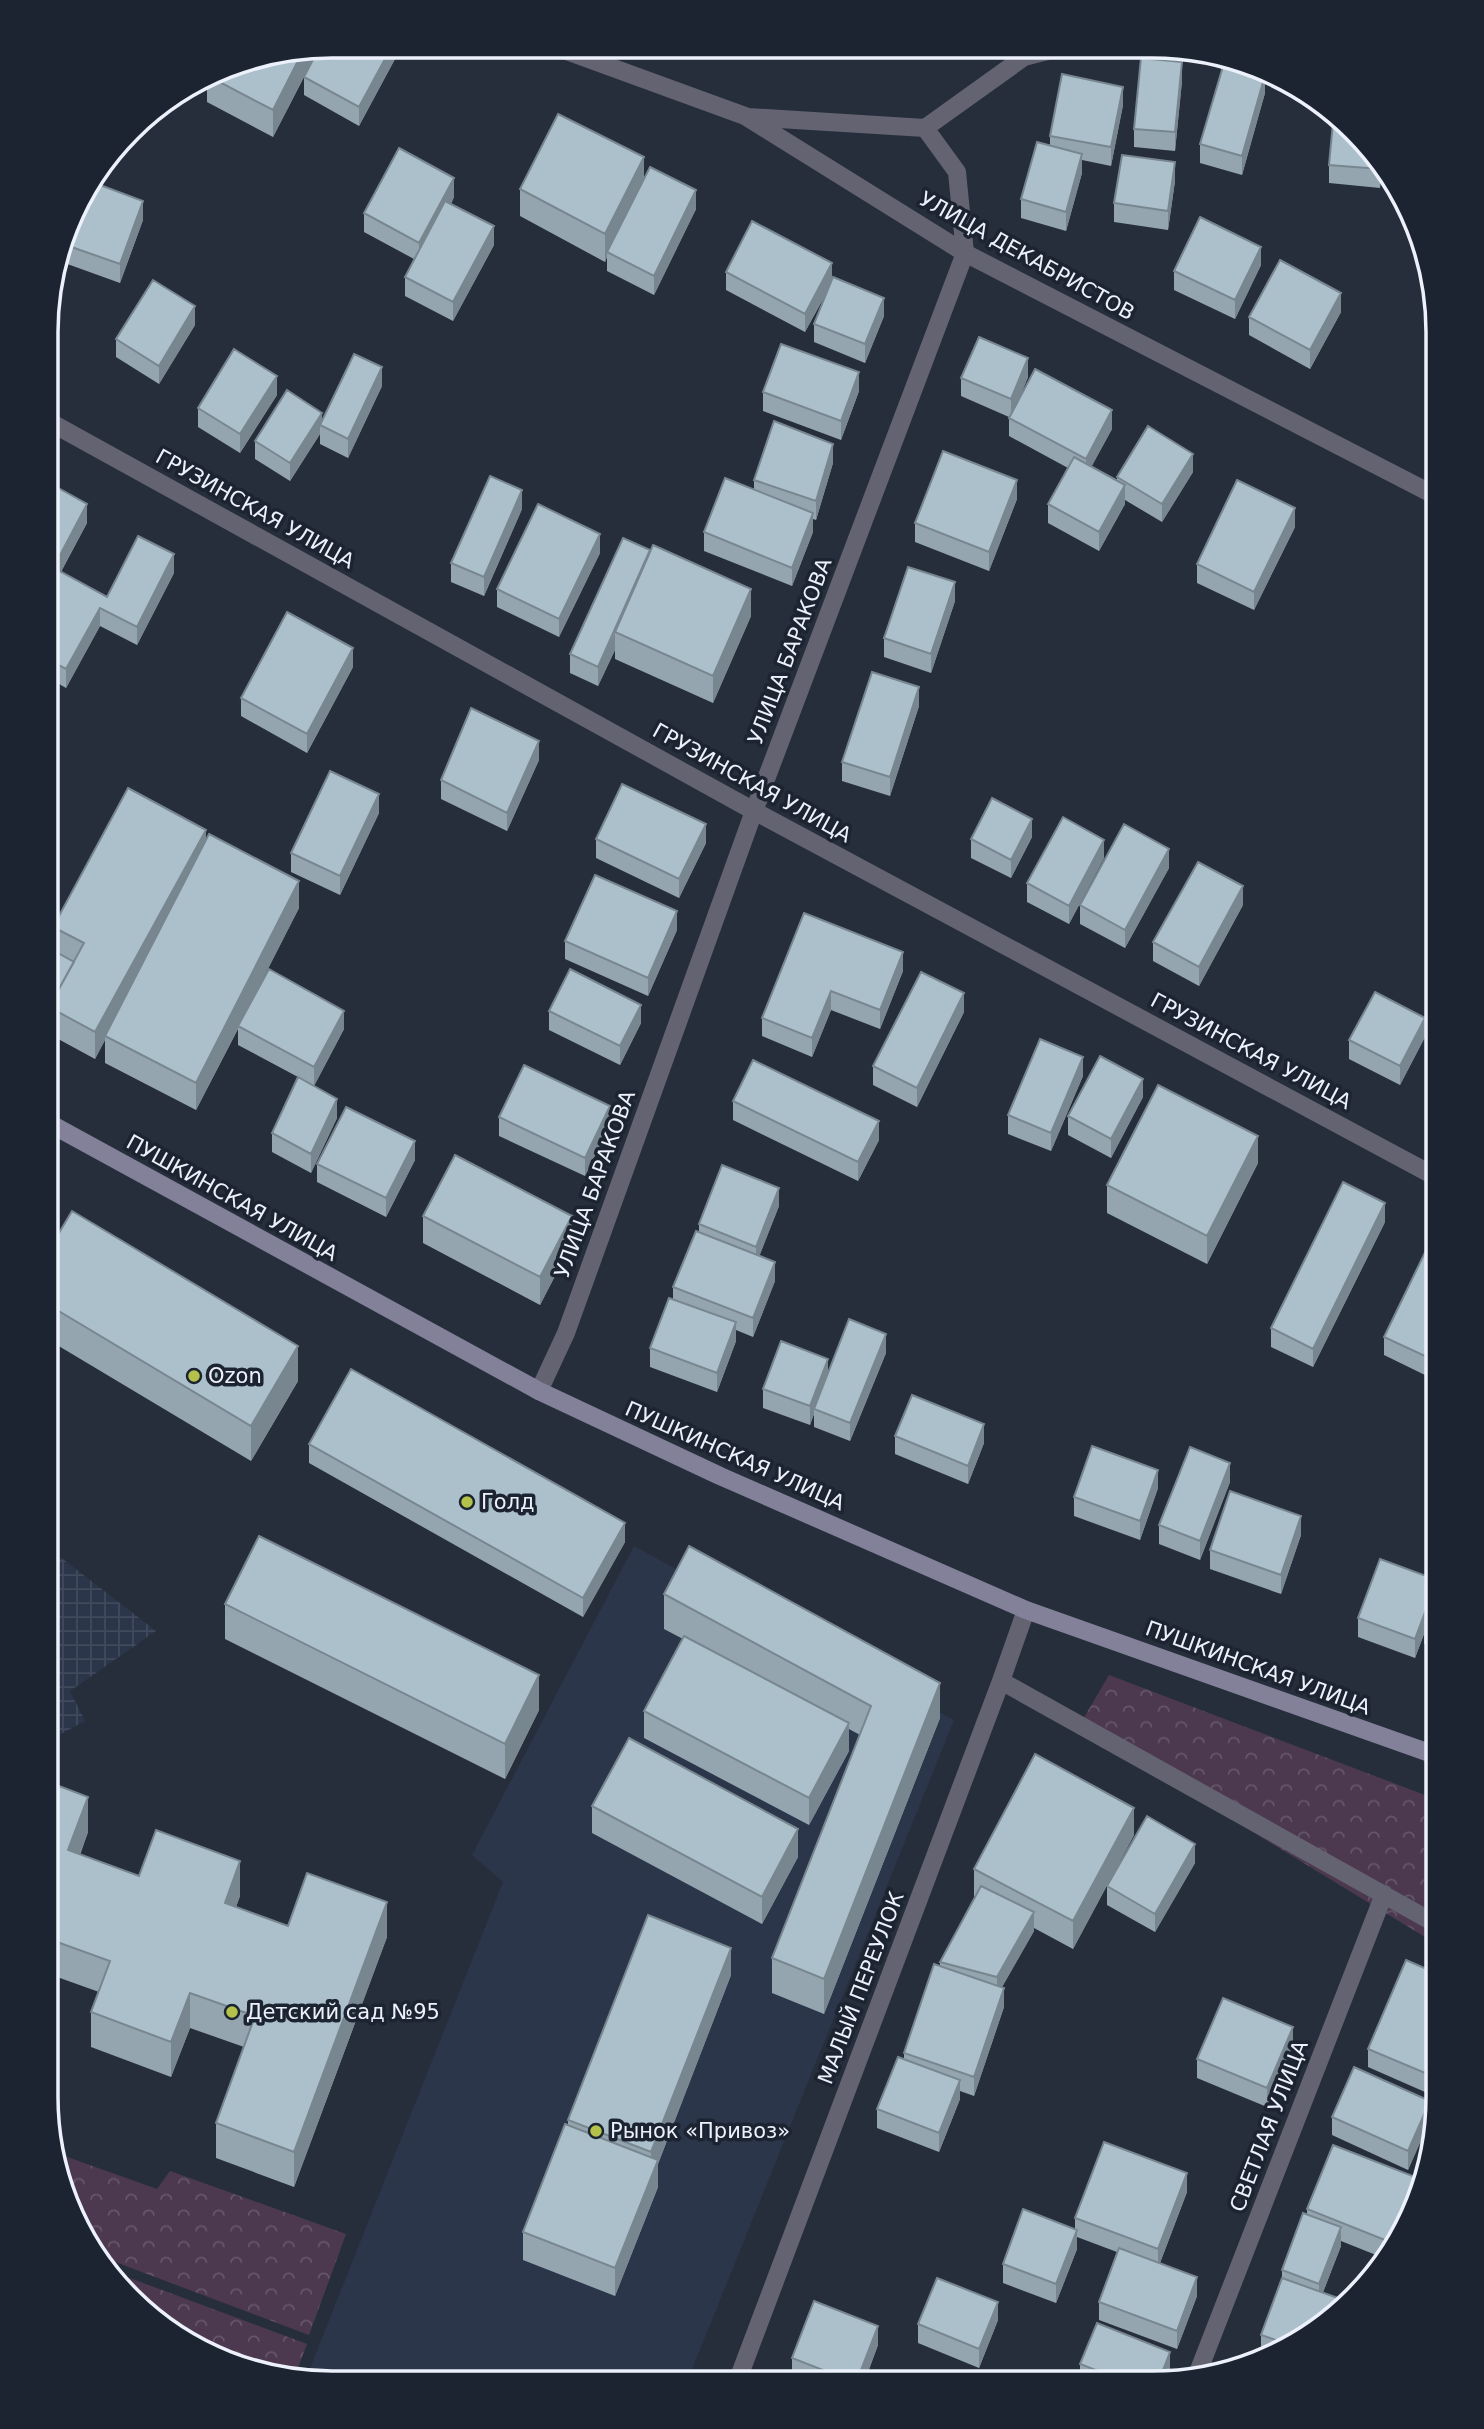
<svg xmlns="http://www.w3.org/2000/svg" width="1484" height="2429" viewBox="0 0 1484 2429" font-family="'DejaVu Sans',sans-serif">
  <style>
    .built { fill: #2b364a }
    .industrial { fill: url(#industrial-grid) }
    .forest { fill: url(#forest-crowns) }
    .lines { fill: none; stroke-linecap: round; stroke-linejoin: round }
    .street { stroke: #646372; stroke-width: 18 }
    .secondary { stroke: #838099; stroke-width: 18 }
    .wall { fill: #94a5af }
    .shaded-wall { fill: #78868f }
    .building { fill: #acc0cc; stroke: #78868f; stroke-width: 2 }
    .poi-dot { fill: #b4c24a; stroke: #1c2431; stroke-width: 2.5 }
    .labels { text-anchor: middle; stroke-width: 7; stroke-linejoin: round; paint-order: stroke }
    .street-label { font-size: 21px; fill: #ecf1fb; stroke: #1c2431 }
    .poi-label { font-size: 21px; fill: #ecf1fb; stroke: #1c2431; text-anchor: start }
    .rim { fill: none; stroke: #ecf1fb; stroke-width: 3.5 }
  </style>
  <defs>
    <pattern id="industrial-grid" width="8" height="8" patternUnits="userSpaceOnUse" patternTransform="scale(1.75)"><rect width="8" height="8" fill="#2b364a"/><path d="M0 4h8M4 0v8" fill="none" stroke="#404a5c"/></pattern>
    <pattern id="forest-crowns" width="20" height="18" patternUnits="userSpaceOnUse" patternTransform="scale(1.75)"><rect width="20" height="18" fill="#4c3950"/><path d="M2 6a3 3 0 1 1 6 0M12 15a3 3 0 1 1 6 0" fill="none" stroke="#66566a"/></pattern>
  </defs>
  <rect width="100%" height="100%" fill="#262e3c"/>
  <!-- built -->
  <path class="built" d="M634,1546L954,1720L687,2382L305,2381L503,1882L472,1855Z"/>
  <!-- industrial -->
  <path class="industrial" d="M46,1546L156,1631L70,1691L85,1721L46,1742Z"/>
  <!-- forest -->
  <path class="forest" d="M1109,1675L1438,1800V1945L1079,1726Z
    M56,2153L157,2189L170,2171L346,2234L309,2335L94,2254L67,2207Z
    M103,2268L307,2344L293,2381L222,2362L157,2324L147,2314L152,2301L123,2290Z"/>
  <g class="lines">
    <!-- street -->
    <path class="street" d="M553,46L745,116L965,253L1438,497
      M748,117L925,128L1024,57L1059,48
      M48,421L754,811L1438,1178
      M539,1391L566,1333L754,811L965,253L957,172L925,128
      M1001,1681L1438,1925
      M1197,2375L1384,1894
      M737,2382L1001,1681L1026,1610"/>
    <!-- secondary -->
    <path class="secondary" d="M47,1122L539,1391L720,1476L1026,1610L1438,1756"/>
  </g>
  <!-- wall -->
  <path class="wall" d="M395,46V59L359,126L304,95V77L273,137L207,102V77L222,67Z
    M1182,81L1175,151L1134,147V129Z
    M1265,93L1242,175L1200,163V144Z
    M1123,105L1111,166L1082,160V173L1066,231L1021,218V199L1050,145V136Z
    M1382,162L1380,188L1329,183V165Z
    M644,178L696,209L654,295L607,271V257L605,262L520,216V189Z
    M1175,181L1168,230L1114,222V203Z
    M454,197L451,204L494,245L453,321L405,296V277L414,259L364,232V213Z
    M75,205L143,220L120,283L59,261Z
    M1261,265L1235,319L1174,290V271Z
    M726,272L832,279L884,316L865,363L814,342V324L827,292L805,332L726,290Z
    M1341,312L1310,369L1249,335V317Z
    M195,325L159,384L116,357V339Z
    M1028,377L1017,404L1112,429L1091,467L1117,480V477L1193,472L1162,522L1125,500V504L1099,551L1048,523V504L1068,468L1009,436V417L961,396V378Z
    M382,386L348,458L320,444V434L290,481L255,459V441L322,422Z
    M859,391L841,440L763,411V392Z
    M277,395L240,453L198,427V408Z
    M833,463L816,520L813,519V532L792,586L704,551V532L754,490V480Z
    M48,490L87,523L61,572L107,597L174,573L137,645L100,626L66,688L47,677Z
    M1017,499L989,571L915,542V523Z
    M522,509L484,596L451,582V563Z
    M1295,527L1254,610L1197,583V564Z
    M623,538L751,616L713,703L615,659V650L598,686L570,673V654Z
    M600,553L559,637L497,607V589Z
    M955,601L931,673L884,657V638Z
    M353,667L307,753L241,716V698Z
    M1438,684V729L1427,722V703Z
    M919,706L890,796L842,781V762Z
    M539,760L507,831L441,799V780Z
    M379,813L340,895L291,872V853Z
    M1032,837L1011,878L971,858V839Z
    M596,839L706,843L679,898L596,858Z
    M206,841L299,908L258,988L344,1029L314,1086L337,1118L311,1173L272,1152V1133L298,1077L238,1045V1029L196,1110L105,1063V1040L95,1059L49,1034V1018L48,1020L47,1019V947L53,950V927Z
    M1104,858L1069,924L1027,902V883Z
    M1169,868L1125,948L1080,924V905Z
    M1243,905L1199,986L1153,961V942Z
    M804,913L903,971L880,1029L831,1010L812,1057L762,1036V1018Z
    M677,930L648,996L565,959V941Z
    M549,1011L641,1023L620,1065L549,1030Z
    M964,1012L917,1107L873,1085V1066Z
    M1425,1037L1400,1085L1349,1059V1040Z
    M1083,1076L1051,1151L1008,1134V1115Z
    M1143,1097L1111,1158L1068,1135V1116Z
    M733,1101L879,1140L858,1181L733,1120Z
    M499,1117L610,1124L585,1176L499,1136Z
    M415,1160L386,1217L317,1182V1164Z
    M1258,1163L1207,1264L1107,1213V1185Z
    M779,1206L759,1256L775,1281L753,1337L736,1330V1341L717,1392L650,1367V1348L673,1299V1287L699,1232V1224Z
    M423,1216L572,1243L540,1305L423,1243Z
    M1385,1222L1313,1367L1271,1347V1328Z
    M1438,1241L1427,1376L1384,1355V1337Z
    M47,1253L298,1381L251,1461L47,1339Z
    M886,1353L850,1441L814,1427V1414L810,1425L763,1408V1389L828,1374Z
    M895,1436L984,1443L968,1484L895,1454Z
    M309,1444L625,1542L583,1617L309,1463Z
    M1230,1482L1200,1560L1159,1544V1525Z
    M1158,1488L1140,1540L1074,1516V1497Z
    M1301,1535L1281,1594L1210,1569V1550Z
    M1438,1578V1650L1424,1644V1634L1415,1658L1358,1637V1618L1437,1580Z
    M664,1594L940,1718L824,2014L772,1993V1958L860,1735L849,1729V1751L809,1825L644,1738V1711L683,1639L664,1629Z
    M225,1604L539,1710L505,1779L225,1639Z
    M46,1781L88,1832L80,1855L139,1876L240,1896L236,1907L288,1926L387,1937L294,2187L216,2158V2123L244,2047L190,2028L171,2077L91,2047V2012L99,1992L46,1973Z
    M592,1806L798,1857L762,1924L592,1833Z
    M1134,1835L1073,1949L1034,1928V1931L1002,1987L1004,2007L974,2096L960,2091V2099L939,2152L877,2128V2109L904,2059V2053L940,1966V1962L975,1896H974V1869Z
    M1195,1863L1155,1932L1107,1905V1886Z
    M1438,1974L1425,2092L1368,2067V2049Z
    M731,1975L658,2164V2187L615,2296L523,2260V2232L568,2125V2120Z
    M1293,2045L1267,2107L1197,2078V2059Z
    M1332,2117L1430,2120L1408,2170L1332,2135Z
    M1187,2192L1160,2263L1197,2296L1177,2349L1099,2320V2302L1117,2252L1077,2237V2249L1056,2303L1003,2283V2264L1075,2229V2218Z
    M1417,2207L1386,2259L1341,2241V2246L1323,2292L1326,2325L1271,2357L1261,2353V2335L1282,2278V2270L1307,2214V2209Z
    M998,2320L979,2368L918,2343V2324Z
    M878,2345L864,2383H808L792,2376V2358Z
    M1080,2364L1170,2371L1166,2381L1153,2384L1082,2383H1080Z"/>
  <!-- shaded-wall -->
  <path class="shaded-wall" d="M392,46H395V59L359,126V107Z
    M319,48L273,137V110L303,51Z
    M1182,62V81L1175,151V132Z
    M1265,75V93L1242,175V156Z
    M1123,87V105L1111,166V147Z
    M1082,154V173L1066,231V212Z
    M644,157V184L607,252V257L605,262V234Z
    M1381,160L1382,162L1380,188V169Z
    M1175,162V181L1168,230V211Z
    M454,178V197L419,262V243Z
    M696,190V209L654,295V276Z
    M143,201V220L120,283V264Z
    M494,226V245L453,321V302Z
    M1261,247V265L1235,319V300Z
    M832,263V282L805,332V314Z
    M1341,293V312L1310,369V350Z
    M884,298V316L865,363V344Z
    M195,306V325L159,384V366Z
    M1028,358V377L1011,418V399Z
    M382,367V386L348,458V439Z
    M859,372V391L841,440V421Z
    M277,376V395L240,453V434Z
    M1112,410V429L1086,477V459Z
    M322,413V426L320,425V434L290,481V463Z
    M833,444V463L816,520V501Z
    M1193,454V472L1162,522V504Z
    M1017,480V499L989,571V552Z
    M1125,485V504L1099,551V532Z
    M522,490V509L484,596V577Z
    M87,504V523L47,597L48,578Z
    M1295,508V527L1254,610V592Z
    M813,513V532L792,586V568Z
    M600,534V553L559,637V619Z
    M174,554V573L137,645V627Z
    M955,582V601L931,673V654Z
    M751,589V616L713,703V676Z
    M100,608V626L66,688V669Z
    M615,632V650L598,686V667Z
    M353,648V667L307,753V734Z
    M919,687V706L890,796V777Z
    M539,741V760L507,831V813Z
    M379,794V813L340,895V876Z
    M1032,819V837L1011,878V860Z
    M706,824V843L679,898V879Z
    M206,830V857L105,1036V1040L95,1059V1032Z
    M1104,840V858L1069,924V906Z
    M1169,849V868L1125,948V930Z
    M299,881V908L239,1026H238V1029L196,1110V1083Z
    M1243,886V905L1199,986V967Z
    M677,911V930L648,996V978Z
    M903,952V971L880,1029V1010Z
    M831,991V1010L812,1057V1038Z
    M964,993V1012L917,1107V1088Z
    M641,1005V1023L620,1065V1046Z
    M344,1011V1029L314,1086V1067Z
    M1425,1018V1037L1400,1085V1066Z
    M1083,1057V1076L1051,1151V1133Z
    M1143,1079V1097L1111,1158V1139Z
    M337,1099V1118L311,1173V1154Z
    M610,1106V1124L585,1176V1158Z
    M879,1121V1140L858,1181V1162Z
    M1258,1136V1163L1207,1264V1236Z
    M415,1141V1160L386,1217V1198Z
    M779,1188V1206L756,1265V1247Z
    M1385,1203V1222L1313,1367V1349Z
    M572,1216V1243L540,1305V1277Z
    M775,1262V1281L753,1337V1318Z
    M736,1322V1341L717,1392V1373Z
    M886,1334V1353L850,1441V1423Z
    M1438,1335V1353L1427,1376V1357Z
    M298,1346V1381L251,1461V1426Z
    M828,1359V1377L814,1409V1414L810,1425V1406Z
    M984,1424V1443L968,1484V1466Z
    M1230,1463V1482L1200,1560V1541Z
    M1158,1470V1488L1140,1540V1521Z
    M1301,1516V1535L1281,1594V1575Z
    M625,1523V1542L583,1617V1598Z
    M1437,1580L1424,1617V1634L1415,1658V1639Z
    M539,1675V1710L505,1779V1744Z
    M940,1683V1718L824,2014V1979Z
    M849,1723V1751L809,1825V1798Z
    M88,1797V1832L68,1885V1850Z
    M1134,1808V1835L1073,1949V1921Z
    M798,1829V1857L762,1924V1897Z
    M1195,1844V1863L1155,1932V1914Z
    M240,1861V1896L225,1938V1903Z
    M387,1902V1937L294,2187V2152Z
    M1034,1912V1931L997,1996V1977Z
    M731,1948V1975L658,2164V2187L615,2296V2268L651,2176V2152Z
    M1004,1988V2007L974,2096V2077Z
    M190,1993V2028L171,2077V2042Z
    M1293,2027V2045L1267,2107V2088Z
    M1438,2043V2062L1425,2092V2073Z
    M960,2080V2099L939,2152V2133Z
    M1430,2101V2120L1408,2170V2151Z
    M1187,2173V2192L1158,2268V2249Z
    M1341,2227V2246L1319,2303V2284Z
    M1077,2230V2249L1056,2303V2284Z
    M1197,2277V2296L1177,2349V2331Z
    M998,2302V2320L979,2368V2349Z
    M878,2326V2345L864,2383H856Z
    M1170,2352V2371L1166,2381L1158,2383Z"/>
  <!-- building -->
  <path class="building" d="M331,46H392L359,107L304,77L319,48Z
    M303,51L273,110L208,76L222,67Z
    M1141,58L1182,62L1175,132L1134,129Z
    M1224,63L1265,75L1242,156L1200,144Z
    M1062,74L1123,87L1111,147L1050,136Z
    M1334,112L1380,158L1381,160L1380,169L1329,165Z
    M558,114L644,157L605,234L520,189Z
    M1037,142L1082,154L1066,212L1021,199Z
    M399,148L454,178L419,243L364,213Z
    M1122,155L1175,162L1168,211L1114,203Z
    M650,167L696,190L654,276L607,252Z
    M92,182L143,201L120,264L63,244L75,205Z
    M445,201L494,226L453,302L405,277Z
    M1200,217L1261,247L1235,300L1174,271Z
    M752,221L832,263L805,314L726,272Z
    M1280,260L1341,293L1310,350L1249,317Z
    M833,277L884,298L865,344L814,324Z
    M153,280L195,306L159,366L116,339Z
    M979,337L1028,358L1011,399L961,378Z
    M781,344L859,372L841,421L763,392Z
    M234,349L277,376L240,434L198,408Z
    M354,354L382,367L348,439L320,425Z
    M1035,369L1112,410L1086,459L1009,418Z
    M287,390L322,413L290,463L255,441Z
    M774,421L833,444L816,501L754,480Z
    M1148,426L1193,454L1162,504L1117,477Z
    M943,451L1017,480L989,552L915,523Z
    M1074,457L1125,485L1099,532L1048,504Z
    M490,476L522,490L484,577L451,563Z
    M725,478L813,513L792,568L704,532Z
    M1237,480L1295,508L1254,592L1197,564Z
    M51,484L87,504L48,578V490Z
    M538,504L600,534L559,619L497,589Z
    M138,536L174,554L137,627L100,608L66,669L47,659L48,589L58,570L107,597Z
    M623,538L650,550L598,667L570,654Z
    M653,545L751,589L713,676L615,632Z
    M908,567L955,582L931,654L884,638Z
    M287,612L353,648L307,734L241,698Z
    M872,672L919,687L890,777L842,762Z
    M1438,684V710L1427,703Z
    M471,708L539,741L507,813L441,780Z
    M330,771L379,794L340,876L291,853Z
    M622,784L706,824L679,879L596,839Z
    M128,788L206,830L95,1032L49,1007L84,943L53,927Z
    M992,798L1032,819L1011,860L971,839Z
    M1063,817L1104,840L1069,906L1027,883Z
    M1124,824L1169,849L1125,930L1080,905Z
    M209,834L299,881L196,1083L105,1036Z
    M1198,862L1243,886L1199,967L1153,942Z
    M595,875L677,911L648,978L565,941Z
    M804,913L903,952L880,1010L831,991L812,1038L762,1018Z
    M47,947L74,962L49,1007H50L48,1010L47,1009Z
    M269,969L344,1011L314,1067L238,1026Z
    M570,969L641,1005L620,1046L549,1011Z
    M921,972L964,993L917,1088L873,1066Z
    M1375,992L1425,1018L1400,1066L1349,1040Z
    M1040,1039L1083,1057L1051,1133L1008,1115Z
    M1100,1056L1143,1079L1111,1139L1068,1116Z
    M753,1060L879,1121L858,1162L733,1101Z
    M524,1065L610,1106L585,1158L499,1117Z
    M298,1077L337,1099L311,1154L272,1133Z
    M1158,1085L1258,1136L1207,1236L1107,1185Z
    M346,1107L415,1141L386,1198L317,1164Z
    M455,1155L572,1216L540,1277L423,1216Z
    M722,1165L779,1188L756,1247L699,1224Z
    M1343,1182L1385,1203L1313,1349L1271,1328Z
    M72,1211L298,1346L251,1426L47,1304V1253Z
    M696,1231L775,1262L753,1318L673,1287Z
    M1432,1238L1438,1241V1335L1427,1357L1384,1337Z
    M669,1298L736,1322L717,1373L650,1348Z
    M849,1319L886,1334L850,1423L814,1409Z
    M781,1341L828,1359L810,1406L763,1389Z
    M351,1369L625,1523L583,1598L309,1444Z
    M912,1395L984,1424L968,1466L895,1436Z
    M1092,1446L1158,1470L1140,1521L1074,1497Z
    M1190,1447L1230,1463L1200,1541L1159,1525Z
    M1230,1491L1301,1516L1281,1575L1210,1550Z
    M259,1536L539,1675L505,1744L225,1604Z
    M689,1546L940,1683L824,1979L772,1958L871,1706L664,1594Z
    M1380,1559L1437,1580L1415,1639L1358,1618Z
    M1438,1578V1622L1424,1617Z
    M684,1636L849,1723L809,1798L644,1711Z
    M629,1738L798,1829L762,1897L592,1806Z
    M1035,1754L1134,1808L1073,1921L974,1869Z
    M46,1781L88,1797L68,1850L139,1876L156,1830L240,1861L225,1903L288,1926L307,1873L387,1902L294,2152L216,2123L255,2016L190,1993L171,2042L91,2012L110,1961L46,1938Z
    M1147,1816L1195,1844L1155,1914L1107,1886Z
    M981,1886L1034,1912L997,1977L940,1962Z
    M648,1915L731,1948L651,2152L568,2120Z
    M1406,1960L1438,1974V2043L1425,2073L1368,2049Z
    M934,1964L1004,1988L974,2077L904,2053Z
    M1223,1998L1293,2027L1267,2088L1197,2059Z
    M898,2057L960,2080L939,2133L877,2109Z
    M1354,2067L1430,2101L1408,2151L1332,2117Z
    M565,2124L658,2160L615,2268L523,2232Z
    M1104,2142L1187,2173L1158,2249L1075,2218Z
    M1333,2145L1423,2180L1417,2207L1395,2244L1307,2209Z
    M1023,2209L1077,2230L1056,2284L1003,2264Z
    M1303,2213L1341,2227L1319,2284L1282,2270Z
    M1119,2248L1197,2277L1177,2331L1099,2302Z
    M937,2278L998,2302L979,2349L918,2324Z
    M1282,2278L1349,2302L1326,2325L1291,2345L1261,2335Z
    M814,2301L878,2326L856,2383L792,2358Z
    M1097,2323L1170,2352L1158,2383H1129L1080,2364Z
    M1255,2356L1265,2360L1262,2362L1251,2364Z"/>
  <!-- markers -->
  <g class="poi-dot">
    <circle cx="194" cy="1376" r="7"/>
    <circle cx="467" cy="1502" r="7"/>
    <circle cx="232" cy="2012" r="7"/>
    <circle cx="596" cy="2131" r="7"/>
  </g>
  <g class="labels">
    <!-- street labels -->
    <g class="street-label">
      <text transform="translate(1027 256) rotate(29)" y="7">УЛИЦА ДЕКАБРИСТОВ</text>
      <text transform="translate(255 509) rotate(29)" y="7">ГРУЗИНСКАЯ УЛИЦА</text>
      <text transform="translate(790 651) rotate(-69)" y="7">УЛИЦА БАРАКОВА</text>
      <text transform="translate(752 783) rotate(29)" y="7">ГРУЗИНСКАЯ УЛИЦА</text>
      <text transform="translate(1251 1051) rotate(28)" y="7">ГРУЗИНСКАЯ УЛИЦА</text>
      <text transform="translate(595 1184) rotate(-70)" y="7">УЛИЦА БАРАКОВА</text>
      <text transform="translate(232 1198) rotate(29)" y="7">ПУШКИНСКАЯ УЛИЦА</text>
      <text transform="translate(735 1456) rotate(24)" y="7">ПУШКИНСКАЯ УЛИЦА</text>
      <text transform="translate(1258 1668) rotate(20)" y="7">ПУШКИНСКАЯ УЛИЦА</text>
      <text transform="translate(861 1988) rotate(-69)" y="7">МАЛЫЙ ПЕРЕУЛОК</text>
      <text transform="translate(1269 2126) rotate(-69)" y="7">СВЕТЛАЯ УЛИЦА</text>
    </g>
    <!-- poi labels -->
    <g class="poi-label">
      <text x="208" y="1383">Ozon</text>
      <text x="481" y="1509">Голд</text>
      <text x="246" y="2019">Детский сад №95</text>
      <text x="610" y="2138">Рынок «Привоз»</text>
    </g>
  </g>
  <!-- crop -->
  <path d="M0 0H1484V2429H0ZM332 58H1152A274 274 0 0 1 1426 332V2097A274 274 0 0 1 1152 2371H332A274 274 0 0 1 58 2097V332A274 274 0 0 1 332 58Z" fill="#1c2431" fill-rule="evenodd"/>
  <path class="rim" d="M332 58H1152A274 274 0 0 1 1426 332V2097A274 274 0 0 1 1152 2371H332A274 274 0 0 1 58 2097V332A274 274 0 0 1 332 58Z"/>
</svg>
